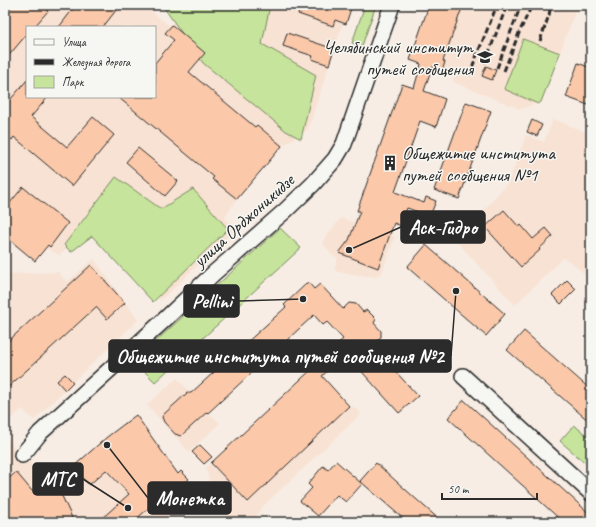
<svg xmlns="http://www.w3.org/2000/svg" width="596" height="527" viewBox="0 0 596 527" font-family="Caveat,sans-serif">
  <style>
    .built { fill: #f8e2d3; fill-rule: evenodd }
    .green { fill: #c6e49b; stroke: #788863 }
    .building { fill: #fbc9aa; stroke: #2b2b2b }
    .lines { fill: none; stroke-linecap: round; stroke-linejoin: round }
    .street-casing { stroke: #2b2b2b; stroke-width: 18 }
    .street { stroke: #f6f6f2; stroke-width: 15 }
    .rail { stroke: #2b2b2b; stroke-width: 3; stroke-dasharray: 6 3; stroke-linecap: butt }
    .labels { text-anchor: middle; stroke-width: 3; stroke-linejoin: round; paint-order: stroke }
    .poi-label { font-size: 19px; fill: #2b2b2b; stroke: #f6f6f2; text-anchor: end }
    .street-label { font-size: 19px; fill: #2b2b2b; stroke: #f6f6f2 }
    .leader { fill: none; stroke: #2b2b2b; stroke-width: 1.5 }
    .callout-dot { fill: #2b2b2b; stroke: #f6f6f2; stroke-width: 1.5 }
    .callout { fill: #2b2b2b; stroke: #2b2b2b; stroke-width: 1.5 }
    .callout-label { font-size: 20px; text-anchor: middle; font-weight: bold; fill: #fff }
  </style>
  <rect width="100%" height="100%" fill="#f7ede4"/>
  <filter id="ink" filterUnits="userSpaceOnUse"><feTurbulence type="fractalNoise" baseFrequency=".025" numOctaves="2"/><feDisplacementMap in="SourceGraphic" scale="8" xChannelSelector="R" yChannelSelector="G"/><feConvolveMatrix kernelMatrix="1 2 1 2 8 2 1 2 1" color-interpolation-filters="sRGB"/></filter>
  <g filter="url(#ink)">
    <!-- built -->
    <path class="built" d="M5,5H143L171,27L178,5H349L308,129L282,146L237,199L225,217L235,230L161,300L89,226L60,255L46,248L5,214ZM27,27H155V97H27Z
      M429,5H577V7L541,102L520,109L453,82L454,77L442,71L410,60Z
      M553,119L591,134V277H588L571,262L563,258L515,305L457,242L509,181L526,135L544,142Z
      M341,218L395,237L382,272L376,277L338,272L334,270L338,258L332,255L322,242Z
      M94,259L138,320L77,378L34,420L22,409L5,425V274L58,272L67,282Z
      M177,378L208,413L220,423L189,452L147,405Z
      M302,378L321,400L333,388L351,408L353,406L361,414L263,506L254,519L249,522H233L209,480L206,468Z
      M5,435L15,449L47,478L29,493L62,478L108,435L163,496L171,504L178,508L168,522H5Z"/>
    <!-- green -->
    <path class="green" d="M162,5H270L262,44L316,75L301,139L286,131L203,63Z
      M365,5H376L362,46L352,43Z
      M523,39L560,53L541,102L538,104L504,89Z
      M116,177L161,209L193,189L228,229L153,302L92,236L71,252L64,245Z
      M280,228L301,248L155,382L134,361Z
      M574,425L591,439V468L560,441Z"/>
    <!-- building -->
    <path class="building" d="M5,5H40L48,11L35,26L34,25L32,27H27V34L5,60Z
      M76,5H112L117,9L103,27H59Z
      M301,5H352L346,24L335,20L333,26L298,14Z
      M429,5H463L443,61L445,62L442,71L432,67L424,91L445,99L436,127L420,121L395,192L424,203L426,197L436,201L430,216L407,208L401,226L394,223L378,268L339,253L349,240L360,211H357L402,84L414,88L421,64L410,60Z
      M172,25L205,53L189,72L255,127L257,125L282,146L237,199L212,179L214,177L118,97H155V63L174,40L165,33Z
      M287,33L334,49L329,65L312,59L313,56L283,46Z
      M578,63L591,68V106L566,97Z
      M486,66L496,70L492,80L482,76Z
      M27,80V97H48L31,117L67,147L93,117L114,135L72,186L14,137L12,140L5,134V106Z
      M466,102L491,111L459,199L434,190Z
      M532,120L542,125L537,136L527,132Z
      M138,148L178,181L165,196L126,162Z
      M23,187L68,223L50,247L48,245L35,261L5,236V209Z
      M504,210L519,227L521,225L533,239L546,228L553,236L539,249L540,250L521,267L485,227Z
      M426,245L505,314L486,336L407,267Z
      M91,265L125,303L107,319L96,307L5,390V344Z
      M567,280L576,289L561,304L552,295Z
      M308,282L314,289L320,284L343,309L349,303L356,304L363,312L367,310L376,319L374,323L381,331V337L372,346L418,396L399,413L346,354L322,376L349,406L248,502L211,463L313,368L312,367L343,339L327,322L323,325L314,315L208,413L207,412L181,436L175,434L164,422L162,417L164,414L187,393H191L286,307L284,305Z
      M524,331L591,390V423L507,350Z
      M65,374L73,382L65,390L57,381Z
      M464,400L591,515V522H563L448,418Z
      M136,415L178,474L181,471L189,479L174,493L170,489L133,522H98L129,494L106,470L89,485L73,467L107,437Z
      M200,445L212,457L204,464L192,452Z
      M336,461L362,484L346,502L337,495L318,516L300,501L312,488L308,484L323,466L328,470Z
      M376,463L416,499L442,522H407L360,481Z
      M16,472L32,491L55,481L74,522H5V482Z"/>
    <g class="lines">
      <defs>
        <path id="street" d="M463,376L591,493
          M22,455L28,448L40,433L162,322L214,273L286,210L313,184L335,159L344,144L392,5"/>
      </defs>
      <!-- street casing -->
      <use href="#street" class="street-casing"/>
      <!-- street -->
      <use href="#street" class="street"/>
      <!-- rail -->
      <path class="rail" d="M540,41L549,15L551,5
        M485,63L507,5
        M497,68L521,5
        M504,71L519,33L532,5
        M469,75L497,5"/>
    </g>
  </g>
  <!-- icons -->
  <defs>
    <symbol id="university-bare" viewBox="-9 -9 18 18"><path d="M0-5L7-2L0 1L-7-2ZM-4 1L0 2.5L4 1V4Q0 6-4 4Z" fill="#2b2b2b" stroke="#f6f6f2" stroke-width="2.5" paint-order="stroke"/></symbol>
    <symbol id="building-bare" viewBox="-9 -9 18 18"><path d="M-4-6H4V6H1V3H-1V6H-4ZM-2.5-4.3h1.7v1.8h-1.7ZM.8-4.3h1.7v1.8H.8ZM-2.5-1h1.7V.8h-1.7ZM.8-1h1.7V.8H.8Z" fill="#2b2b2b" stroke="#f6f6f2" stroke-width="2.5" paint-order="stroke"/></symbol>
  </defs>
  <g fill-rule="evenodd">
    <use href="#university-bare" x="474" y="46" width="22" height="22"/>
    <use href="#building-bare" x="379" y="152" width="22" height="22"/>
  </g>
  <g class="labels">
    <!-- poi labels -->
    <g class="poi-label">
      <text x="473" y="53">Челябинский институт<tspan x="473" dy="22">путей сообщения</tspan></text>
      <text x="402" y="159" text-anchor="start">Общежитие института<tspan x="402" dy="22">путей сообщения №1</tspan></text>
    </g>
    <!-- street labels -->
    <g class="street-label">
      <text transform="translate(243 220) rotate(-42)" y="7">улица Орджоникидзе</text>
    </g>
  </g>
  <!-- callouts -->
  <path class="leader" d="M349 250L401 227M303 299L239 301M456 291L451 356M128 508L83 479M107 445L148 498"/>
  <g class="callout-dot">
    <circle cx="349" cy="250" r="4"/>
    <circle cx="303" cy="299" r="4"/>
    <circle cx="456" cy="291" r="4"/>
    <circle cx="128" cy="508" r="4"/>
    <circle cx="107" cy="445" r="4"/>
  </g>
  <g class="callout">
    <rect x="401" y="211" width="84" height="32" rx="4"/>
    <rect x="184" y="285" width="55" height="32" rx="4"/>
    <rect x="109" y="340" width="342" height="32" rx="4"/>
    <rect x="33" y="463" width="50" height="32" rx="4"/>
    <rect x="148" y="482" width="83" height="32" rx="4"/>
  </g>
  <g class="callout-label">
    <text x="443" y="234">Аск-Гидро</text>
    <text x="212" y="308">Pellini</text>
    <text x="280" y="363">Общежитие института путей сообщения №2</text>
    <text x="58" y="486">МТС</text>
    <text x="190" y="505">Монетка</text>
  </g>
  <!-- margin -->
  <rect width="596" height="527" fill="none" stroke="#f6f6f2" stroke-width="20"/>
  <rect x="10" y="10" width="576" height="507" fill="none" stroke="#2b2b2b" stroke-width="1.5" filter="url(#ink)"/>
  <!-- legend -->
  <rect x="26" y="26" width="130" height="72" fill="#f6f6f2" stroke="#a5a5a2"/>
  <rect x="34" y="39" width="20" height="6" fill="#f6f6f2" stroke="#a5a5a2"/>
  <text x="62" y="46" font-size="12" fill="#2b2b2b">Улица</text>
  <rect x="34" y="59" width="20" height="6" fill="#2b2b2b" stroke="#a5a5a2"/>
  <text x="62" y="66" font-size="12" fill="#2b2b2b">Железная дорога</text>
  <rect x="34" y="76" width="20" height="12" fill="#c6e49b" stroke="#a5a5a2"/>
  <text x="62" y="86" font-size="12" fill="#2b2b2b">Парк</text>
  <!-- scale -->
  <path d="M442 493v6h95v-6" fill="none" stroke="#2b2b2b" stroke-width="2"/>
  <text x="448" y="493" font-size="12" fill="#2b2b2b" stroke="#f6f6f2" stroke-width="3" paint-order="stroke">50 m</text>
</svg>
